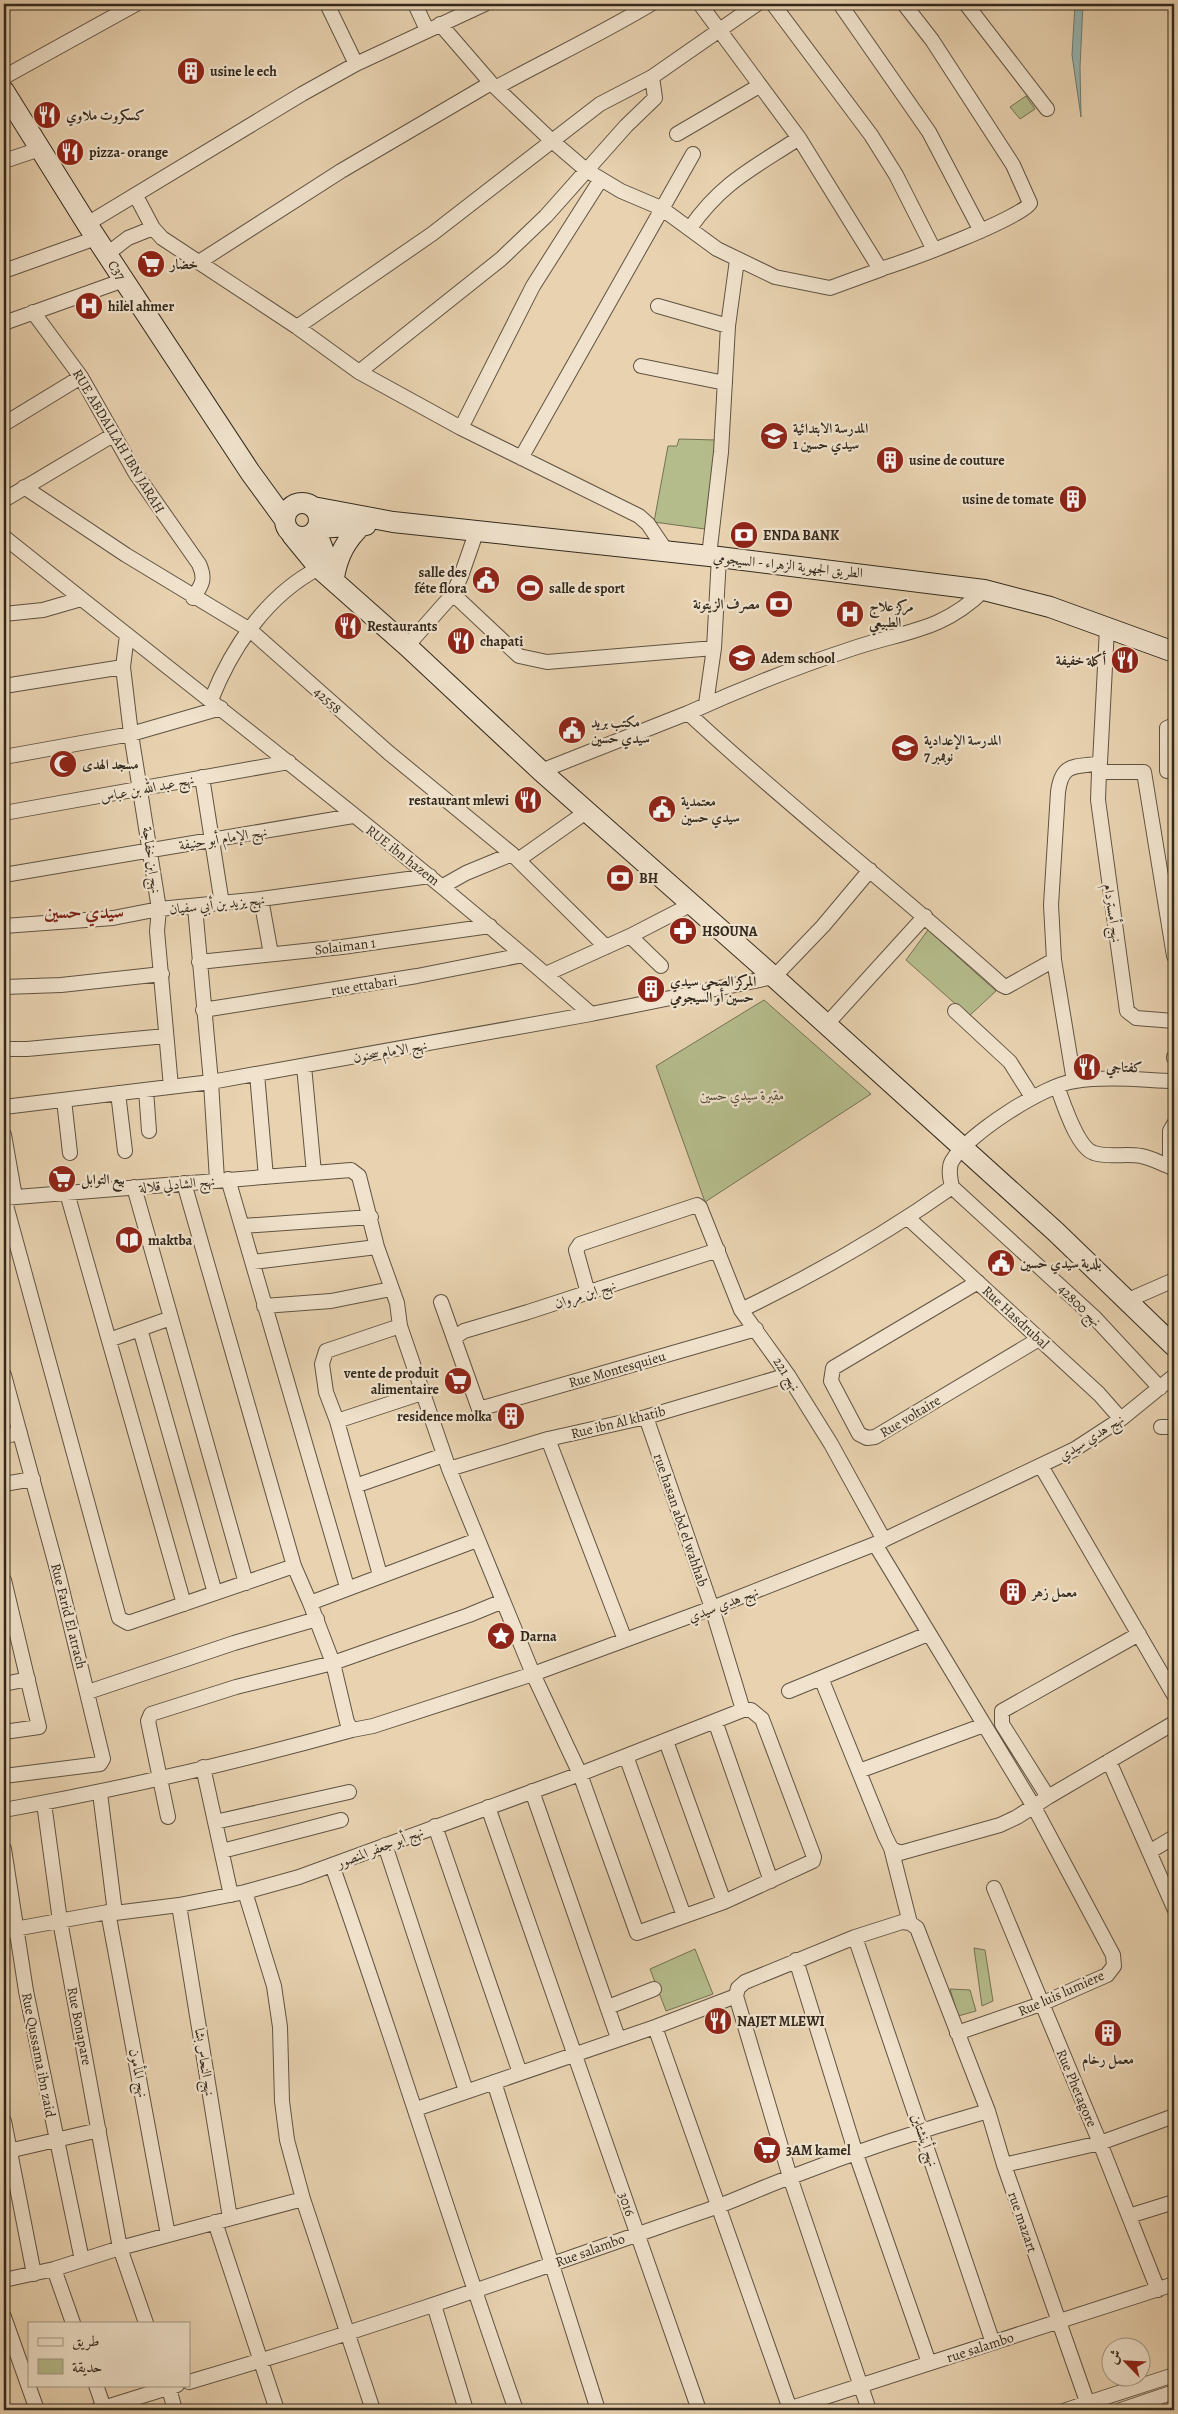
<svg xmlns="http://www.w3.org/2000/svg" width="1178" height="2414" viewBox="0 0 1178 2414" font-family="Alegreya,Amiri,serif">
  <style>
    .green { fill: #b5bc8c; stroke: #747254 }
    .water { fill: #98b6b2; stroke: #6f7e76 }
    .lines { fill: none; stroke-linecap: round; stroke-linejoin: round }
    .street-casing { stroke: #605342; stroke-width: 16 }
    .secondary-casing { stroke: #32291d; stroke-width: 22 }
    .street { stroke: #f0e2cc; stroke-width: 14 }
    .secondary { stroke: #f0e2cc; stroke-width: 20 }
    .labels { text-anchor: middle; stroke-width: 4.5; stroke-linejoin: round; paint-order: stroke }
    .poi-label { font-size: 14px; font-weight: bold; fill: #32291d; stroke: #f0e2cc; text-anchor: start }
    .street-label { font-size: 14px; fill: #32291d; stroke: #f0e2cc }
    .park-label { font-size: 14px; font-style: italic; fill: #534e39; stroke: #f0e2cc }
    .district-label { font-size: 19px; font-weight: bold; fill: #7a1f14; stroke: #f0e2cc }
  </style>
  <rect width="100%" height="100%" fill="#e8d2b0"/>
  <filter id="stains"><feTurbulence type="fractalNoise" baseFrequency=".004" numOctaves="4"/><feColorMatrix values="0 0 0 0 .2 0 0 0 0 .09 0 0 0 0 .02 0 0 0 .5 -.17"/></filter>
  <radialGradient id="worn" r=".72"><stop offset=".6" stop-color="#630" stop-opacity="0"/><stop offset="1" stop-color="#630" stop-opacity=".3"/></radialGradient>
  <!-- green -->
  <path class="green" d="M1026,96L1035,109L1020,119L1010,107Z
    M679,439L716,440L705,529L654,522L668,446H677Z
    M928,930L996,991L969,1016L906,960Z
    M764,1000L871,1094L705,1202L656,1066Z
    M974,1948L985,1950L993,2001L982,2006Z
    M695,1949L713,1994L666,2011L650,1969Z
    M950,1989L970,1990L976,2011L958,2016Z"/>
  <!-- water -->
  <path class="water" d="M1075,4H1083L1080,67L1081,117L1072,55Z"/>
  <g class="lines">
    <defs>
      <path id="street" d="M327,4L356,64
        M415,4L427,30
        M700,4L799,138L880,269C901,264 1024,217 1030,203L1013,165L932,40L904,4
        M773,4L871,135L896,175L934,250
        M840,4L929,132L981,231
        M966,4L1047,109
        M440,24L491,83L551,140L586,170L621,191L661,208L717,249L775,277L830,288L882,269
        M4,77L136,4
        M497,87C548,59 601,34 651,4
        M677,134L759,86
        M4,161L40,149
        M136,196L153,228L162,238L297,327L359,372L461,428L639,516L648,524L667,552
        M87,224L302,94L356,64L485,4
        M690,228C723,181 754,168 799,138
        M107,254L128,238L153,228
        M199,262L341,171L491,83
        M4,271L96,238
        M658,306L728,326
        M33,312L81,377L136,474L199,564C206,579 202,585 193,598
        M4,323L124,280
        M297,327L432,234L600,104L652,77L757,4
        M641,366L725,383
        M359,372L501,259L546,216L626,126L655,98L652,77
        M4,424L81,377
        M461,428L533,286L601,179
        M521,458L693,154
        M24,487L126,555L250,630L389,753L512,854L606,947
        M4,500L113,435
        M4,537C201,695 402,847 591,1014
        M709,556L721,452L728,326L737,260
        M453,594L519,656L547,662L714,648
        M4,614L43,610L81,599
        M127,635L123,667L131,734L159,909L157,931L171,1087
        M407,646L453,594L461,576L477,530
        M4,686L123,667
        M211,700C232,647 267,595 319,568
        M706,704L714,648L719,557
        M688,713C741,689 796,667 851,649C903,631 942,632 984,590
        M4,757L131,734L221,708
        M541,771L688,713C789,807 899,892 1002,985L1006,987L1054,960
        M1167,771V728L1174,725
        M202,777L222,904
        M4,813L289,762
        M518,860L586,812
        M4,875L353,816
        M443,886L466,873L512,854
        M261,899L271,954
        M195,907L211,1082L217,1180
        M4,926L113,918L159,909L261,899L430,876
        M630,936L661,966
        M1174,956L1144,772H1099L1098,800L1127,1011L1136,1018L1174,1021
        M199,962L342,947L490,926
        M546,974L630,936L692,904
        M4,987L61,985L162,974
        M203,1010L417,976L523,955
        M955,1011L1010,1062L1032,1097
        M826,1025L925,916
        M4,1049H27L166,1036
        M1174,1057V1058
        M304,1066L314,1173
        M257,1074L266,1177
        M1074,1081L1054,960L1051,905L1058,792C1062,761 1076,768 1100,763L1107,628
        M1057,1086C1063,1102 1077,1148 1094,1153C1109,1158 1126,1153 1141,1156C1153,1158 1163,1165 1174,1168
        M146,1090L149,1131
        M118,1093L125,1151
        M64,1100L70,1153
        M4,1107L211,1082L591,1014L774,977L823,926L870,870
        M4,1135L15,1197
        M1170,1167V1131L1174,1124
        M228,1179L347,1587
        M184,1183L294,1566L310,1603
        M134,1187L246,1583
        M952,1187L1095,1318L1160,1388
        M952,1187C950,1178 948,1168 952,1161C968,1134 1044,1085 1075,1081C1108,1076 1142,1080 1174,1081
        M67,1193L184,1604
        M908,1218L1099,1394L1121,1419
        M242,1226L371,1217
        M253,1262L377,1247
        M978,1282L833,1368L831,1381L859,1434L867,1438L875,1437L1039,1339
        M588,1293L576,1250L580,1244L697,1205L700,1207L741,1310L788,1375L831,1444L884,1540
        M1126,1301L1174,1280
        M441,1302L479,1409L756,1329
        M264,1306L331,1301L391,1289
        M741,1310C816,1274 884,1235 952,1187
        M140,1329L215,1593
        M454,1338L464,1331L528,1312L718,1250
        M109,1340L171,1318
        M4,1375L58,1573L103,1759L100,1764L4,1776
        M646,1417L712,1608L743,1710
        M337,1421L422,1393
        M1161,1427H1174
        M4,1436L20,1433
        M548,1439L625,1640
        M1041,1466L1174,1695
        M449,1469L548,1439L646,1417L788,1375
        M4,1484L33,1479
        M355,1486L444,1455
        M477,1540L310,1603L333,1663L347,1722L352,1730L373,1726L533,1674L712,1608L875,1544L1075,1449L1121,1419L1174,1376
        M875,1544L1034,1807L1113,1955L1114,1966L1107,1975L1041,2004L957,2033
        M380,1575L337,1421L326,1392L322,1364L326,1351L400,1326
        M4,1580L39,1727L4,1732
        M821,1678L885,1836L891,1848L900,1853L1000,1825L1017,1817L1048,1797L1174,1723
        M4,1684L28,1679
        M789,1691L928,1634
        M88,1692L234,1643L317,1619
        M715,1721L771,1881
        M666,1741L724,1902
        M626,1756L684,1916
        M1109,1761L1174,1908
        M203,1767L231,1895
        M859,1771L984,1725
        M532,1791L618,2038
        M100,1793L115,1913
        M1048,1797L1002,1724V1711L1139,1634
        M44,1803L60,1921L120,2248L146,2323
        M488,1807L699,2410
        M4,1810C121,1789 237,1762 352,1730
        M168,1817L148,1721L151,1714L236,1687L333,1663L469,1615L503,1601
        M215,1822L349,1792
        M435,1826L520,2073
        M385,1845L466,2091
        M891,1848L910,1923
        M4,1849L26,1991L82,2260
        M222,1851L341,1820
        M1149,1852L1174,1837
        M332,1865C396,2046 452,2229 516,2410
        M994,1888L1100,2143L1158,2290
        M179,1905L230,2218
        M108,1912L168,2235
        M4,1931L108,1912L115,1913L179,1905L245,1892L299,1877L580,1774L743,1710H751L762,1719L814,1857L813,1861L724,1902L637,1933L580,1774L533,1674L449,1469L400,1326L397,1303L377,1247L359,1176L351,1170L4,1198L119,1618L128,1623L294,1566
        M855,1937L993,2343
        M796,1960L856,2154L929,2363
        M608,2007L654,1989
        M655,2027L790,2409
        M494,2082L598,2410
        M416,2109L655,2027L736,1996
        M4,2121L34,2274
        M4,2152L99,2130
        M1004,2165L1100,2143L1174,2116
        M303,2199L373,2410
        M1129,2216L1174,2202
        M215,2222L277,2410
        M54,2269L73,2323
        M4,2280L54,2269L120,2248L303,2199L287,2140L282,2101L280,2027L274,1986L245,1892
        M434,2305L466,2410
        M4,2317L37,2410
        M189,2382C367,2330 541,2268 716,2207C741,2198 765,2186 791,2177C855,2152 921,2130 988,2111
        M96,2385L104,2408
        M168,2385L175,2410
        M97,2410L177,2385
        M785,2410L1174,2284
        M869,2410L790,2177L736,1996L738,1988L745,1982L855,1937L902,1922L910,1923L917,1928L988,2111L1004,2165L1090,2410
        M1066,2410L1174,2375
        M1121,2410L1174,2392"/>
      <path id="secondary" d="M4,91L87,224L250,472L285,520
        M285 520a17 17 0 1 1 34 0a17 17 0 1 1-34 0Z
        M313,507L393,522L719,557L984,590L1050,607L1174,652
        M317,528L366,525
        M316,531L334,578
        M292,535L319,568L407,646L541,771L774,977L1056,1232L1174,1346
        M334,577C338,555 346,540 362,525"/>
    </defs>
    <!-- street casing -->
    <use href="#street" class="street-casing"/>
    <!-- secondary casing -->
    <use href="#secondary" class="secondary-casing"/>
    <!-- street -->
    <use href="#street" class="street"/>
    <!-- secondary -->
    <use href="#secondary" class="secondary"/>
  </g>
  <!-- icons -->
  <defs>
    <symbol id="building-disc" viewBox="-11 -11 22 22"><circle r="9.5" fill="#8f2418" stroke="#f0e2cc"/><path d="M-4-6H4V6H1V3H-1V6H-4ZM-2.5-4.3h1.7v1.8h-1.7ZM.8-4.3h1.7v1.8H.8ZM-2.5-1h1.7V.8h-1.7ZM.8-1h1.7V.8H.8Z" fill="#fff"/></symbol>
    <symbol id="restaurant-disc" viewBox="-11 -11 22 22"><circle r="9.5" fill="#8f2418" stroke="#f0e2cc"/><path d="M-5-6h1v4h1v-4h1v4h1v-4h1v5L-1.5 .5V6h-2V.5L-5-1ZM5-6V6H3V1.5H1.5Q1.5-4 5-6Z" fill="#fff"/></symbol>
    <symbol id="supermarket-disc" viewBox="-11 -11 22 22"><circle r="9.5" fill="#8f2418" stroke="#f0e2cc"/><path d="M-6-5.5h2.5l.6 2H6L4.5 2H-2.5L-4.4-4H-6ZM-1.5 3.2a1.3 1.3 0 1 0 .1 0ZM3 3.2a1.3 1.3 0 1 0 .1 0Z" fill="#fff"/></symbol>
    <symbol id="hospital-disc" viewBox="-11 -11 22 22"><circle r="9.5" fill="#8f2418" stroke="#f0e2cc"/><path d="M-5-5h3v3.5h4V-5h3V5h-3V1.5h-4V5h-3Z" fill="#fff"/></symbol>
    <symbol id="school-disc" viewBox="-11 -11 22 22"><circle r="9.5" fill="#8f2418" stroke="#f0e2cc"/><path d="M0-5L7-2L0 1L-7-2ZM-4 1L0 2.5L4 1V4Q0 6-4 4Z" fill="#fff"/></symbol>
    <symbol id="bank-disc" viewBox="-11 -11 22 22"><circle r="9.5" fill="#8f2418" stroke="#f0e2cc"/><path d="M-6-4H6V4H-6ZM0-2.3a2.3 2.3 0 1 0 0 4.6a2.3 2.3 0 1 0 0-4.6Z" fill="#fff"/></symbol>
    <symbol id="civic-disc" viewBox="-11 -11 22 22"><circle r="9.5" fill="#8f2418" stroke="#f0e2cc"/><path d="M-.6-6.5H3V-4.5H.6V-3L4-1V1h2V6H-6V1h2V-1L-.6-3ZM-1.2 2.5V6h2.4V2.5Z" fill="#fff"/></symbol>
    <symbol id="stadium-disc" viewBox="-11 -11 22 22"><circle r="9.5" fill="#8f2418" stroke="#f0e2cc"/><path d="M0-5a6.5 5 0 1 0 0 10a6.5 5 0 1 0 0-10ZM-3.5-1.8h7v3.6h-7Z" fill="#fff"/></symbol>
    <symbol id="mosque-disc" viewBox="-11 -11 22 22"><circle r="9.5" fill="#8f2418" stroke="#f0e2cc"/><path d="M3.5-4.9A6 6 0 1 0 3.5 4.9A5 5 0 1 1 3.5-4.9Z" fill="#fff"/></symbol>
    <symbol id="pharmacy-disc" viewBox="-11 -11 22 22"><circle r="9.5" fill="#8f2418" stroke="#f0e2cc"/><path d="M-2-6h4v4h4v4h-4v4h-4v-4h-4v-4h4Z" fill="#fff"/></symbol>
    <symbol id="library-disc" viewBox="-11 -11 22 22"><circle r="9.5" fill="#8f2418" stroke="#f0e2cc"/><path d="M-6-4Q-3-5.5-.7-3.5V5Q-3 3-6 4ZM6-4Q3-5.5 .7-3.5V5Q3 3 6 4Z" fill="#fff"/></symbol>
    <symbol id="sight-disc" viewBox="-11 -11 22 22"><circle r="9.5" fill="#8f2418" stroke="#f0e2cc"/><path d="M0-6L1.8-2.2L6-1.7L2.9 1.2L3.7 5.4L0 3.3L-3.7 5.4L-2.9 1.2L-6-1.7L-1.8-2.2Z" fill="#fff"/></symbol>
  </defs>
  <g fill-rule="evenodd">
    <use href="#building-disc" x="175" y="55" width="32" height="32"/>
    <use href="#restaurant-disc" x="31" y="99" width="32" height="32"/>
    <use href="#restaurant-disc" x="54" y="136" width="32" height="32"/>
    <use href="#supermarket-disc" x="135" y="248" width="32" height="32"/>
    <use href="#hospital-disc" x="73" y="290" width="32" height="32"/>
    <use href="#school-disc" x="758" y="420" width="32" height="32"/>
    <use href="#building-disc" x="874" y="444" width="32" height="32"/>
    <use href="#building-disc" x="1057" y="483" width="32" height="32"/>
    <use href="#bank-disc" x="728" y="519" width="32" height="32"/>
    <use href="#civic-disc" x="470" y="564" width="32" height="32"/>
    <use href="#stadium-disc" x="514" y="572" width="32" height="32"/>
    <use href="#bank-disc" x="763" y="588" width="32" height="32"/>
    <use href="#hospital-disc" x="834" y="598" width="32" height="32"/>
    <use href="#restaurant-disc" x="332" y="610" width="32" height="32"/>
    <use href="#restaurant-disc" x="445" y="625" width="32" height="32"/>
    <use href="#school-disc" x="726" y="642" width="32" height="32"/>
    <use href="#restaurant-disc" x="1109" y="644" width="32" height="32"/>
    <use href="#civic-disc" x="556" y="714" width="32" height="32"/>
    <use href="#school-disc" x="889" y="732" width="32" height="32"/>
    <use href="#mosque-disc" x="47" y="748" width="32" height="32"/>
    <use href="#restaurant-disc" x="512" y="784" width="32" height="32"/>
    <use href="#civic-disc" x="646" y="793" width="32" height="32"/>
    <use href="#bank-disc" x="604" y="862" width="32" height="32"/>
    <use href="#pharmacy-disc" x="667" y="915" width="32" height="32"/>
    <use href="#building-disc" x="635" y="973" width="32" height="32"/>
    <use href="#restaurant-disc" x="1071" y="1051" width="32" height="32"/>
    <use href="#supermarket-disc" x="46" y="1163" width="32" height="32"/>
    <use href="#library-disc" x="113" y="1224" width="32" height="32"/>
    <use href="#civic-disc" x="985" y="1247" width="32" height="32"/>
    <use href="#supermarket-disc" x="442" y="1365" width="32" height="32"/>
    <use href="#building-disc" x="495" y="1400" width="32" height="32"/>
    <use href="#building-disc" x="997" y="1576" width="32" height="32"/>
    <use href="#sight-disc" x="485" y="1620" width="32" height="32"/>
    <use href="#restaurant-disc" x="702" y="2005" width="32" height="32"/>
    <use href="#building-disc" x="1092" y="2017" width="32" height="32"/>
    <use href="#supermarket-disc" x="751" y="2134" width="32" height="32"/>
  </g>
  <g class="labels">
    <!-- poi labels -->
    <g class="poi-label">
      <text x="210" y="76">usine le ech</text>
      <text x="66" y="120">كسكروت ملاوي</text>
      <text x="89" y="157">pizza- orange</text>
      <text x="170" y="269">خضار</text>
      <text x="108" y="311">hilel ahmer</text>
      <text x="793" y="433">المدرسة الابتدائية<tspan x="793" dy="16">سيدي حسين 1</tspan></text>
      <text x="909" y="465">usine de couture</text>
      <text x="1054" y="504" text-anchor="end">usine de tomate</text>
      <text x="763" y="540">ENDA BANK</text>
      <text x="467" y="577" text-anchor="end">salle des<tspan x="467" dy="16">féte flora</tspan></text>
      <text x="549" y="593">salle de sport</text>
      <text x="760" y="609" text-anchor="end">مصرف الزيتونة</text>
      <text x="869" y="611">مركز علاج<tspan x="869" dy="16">الطبيعي</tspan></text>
      <text x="367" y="631">Restaurants</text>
      <text x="480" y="646">chapati</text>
      <text x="761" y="663">Adem school</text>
      <text x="1106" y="665" text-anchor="end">أكلة خفيفة</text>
      <text x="591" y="727">مكتب بريد<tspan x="591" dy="16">سيدي حسين</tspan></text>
      <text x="924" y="745">المدرسة الإعدادية<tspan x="924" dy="16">7 نوڢمبر</tspan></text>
      <text x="82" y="769">مسجد الهدى</text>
      <text x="509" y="805" text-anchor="end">restaurant mlewi</text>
      <text x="681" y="806">معتمدية<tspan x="681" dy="16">سيدي حسين</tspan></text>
      <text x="639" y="883">BH</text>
      <text x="702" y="936">HSOUNA</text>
      <text x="670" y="986">المركز الصحي سيدي<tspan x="670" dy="16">حسين أو السيجومي</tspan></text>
      <text x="1106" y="1072">كفتاجي</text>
      <text x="81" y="1184">بيع التوابل</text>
      <text x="148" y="1245">maktba</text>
      <text x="1020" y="1268">بلدية سيدي حسين</text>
      <text x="439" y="1378" text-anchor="end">vente de produit<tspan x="439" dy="16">alimentaire</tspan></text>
      <text x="492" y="1421" text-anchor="end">residence molka</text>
      <text x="1032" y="1597">معمل زهر</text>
      <text x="520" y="1641">Darna</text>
      <text x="737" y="2026">NAJET MLEWI</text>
      <text x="1108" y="2064" text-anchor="middle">معمل رخام</text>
      <text x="786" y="2155">3AM kamel</text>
    </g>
    <!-- street labels -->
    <g class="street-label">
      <text transform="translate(117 270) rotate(57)" y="5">C37</text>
      <text transform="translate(119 441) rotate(59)" y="5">RUE ABDALLAH IBN JARAH</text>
      <text transform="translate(788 565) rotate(6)" y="5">الطريق الجهوية الزهراء - السيجومي</text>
      <text transform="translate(328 700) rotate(41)" y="5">42558</text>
      <text transform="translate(147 788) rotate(-11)" y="5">نهج عبد الله بن عباس</text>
      <text transform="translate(223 838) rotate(-9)" y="5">نهج الإمام أبو حنيفة</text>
      <text transform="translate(403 855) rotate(38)" y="5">RUE ibn hazem</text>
      <text transform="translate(152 860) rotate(82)" y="5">نهج ابن خفاجة</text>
      <text transform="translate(217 904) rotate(-6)" y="5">نهج يزيد بن أبي سفيان</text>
      <text transform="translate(1113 913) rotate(82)" y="5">نهج أمستردام</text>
      <text transform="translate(345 946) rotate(-7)" y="5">Solaiman 1</text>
      <text transform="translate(364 985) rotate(-9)" y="5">rue ettabari</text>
      <text transform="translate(390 1051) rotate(-10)" y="5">نهج الامام سحنون</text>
      <text transform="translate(177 1184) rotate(-5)" y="5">نهج الشادلي قلالة</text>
      <text transform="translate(585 1294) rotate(-18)" y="5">نهج ابن مروان</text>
      <text transform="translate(1080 1305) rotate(44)" y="5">نهج 42800</text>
      <text transform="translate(1016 1317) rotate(43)" y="5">Rue Hasdrubal</text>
      <text transform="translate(617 1369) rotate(-16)" y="5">Rue Montesquieu</text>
      <text transform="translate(787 1374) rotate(57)" y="5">نهج 221</text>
      <text transform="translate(910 1416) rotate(-31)" y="5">Rue voltaire</text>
      <text transform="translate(618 1422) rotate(-14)" y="5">Rue ibn Al khatib</text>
      <text transform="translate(1091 1437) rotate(-32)" y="5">نهج هدي سيدي</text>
      <text transform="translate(681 1520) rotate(71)" y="5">rue hasan abd el wahhab</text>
      <text transform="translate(723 1604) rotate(-21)" y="5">نهج هدي سيدي</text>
      <text transform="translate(69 1616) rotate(76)" y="5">Rue Farid El atrach</text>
      <text transform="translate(380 1847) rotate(-21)" y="5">نهج أبو جعفر المنصور</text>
      <text transform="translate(1061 1993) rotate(-24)" y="5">Rue luis lumiere</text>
      <text transform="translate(80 2026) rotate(79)" y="5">Rue Bonapare</text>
      <text transform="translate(39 2055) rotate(79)" y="5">Rue Qussama ibn zaid</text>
      <text transform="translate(205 2062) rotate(81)" y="5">نهج النحاس بشا</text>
      <text transform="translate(139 2073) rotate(79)" y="5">نهج المأمون</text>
      <text transform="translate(1077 2088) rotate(67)" y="5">Rue Phetagore</text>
      <text transform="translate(925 2140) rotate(71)" y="5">نهج أينشتاين</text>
      <text transform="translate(627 2204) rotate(71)" y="5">3016</text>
      <text transform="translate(1023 2222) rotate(71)" y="5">rue mazart</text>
      <text transform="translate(590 2250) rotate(-20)" y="5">Rue salambo</text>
      <text transform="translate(980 2347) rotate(-18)" y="5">rue salambo</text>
    </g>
    <!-- park labels -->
    <g class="park-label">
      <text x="742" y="1100">مقبرة سيدي حسين</text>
    </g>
    <!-- district labels -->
    <g class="district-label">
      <text x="84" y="918">سيدي حسين</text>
    </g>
  </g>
  <!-- margin -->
  <rect width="1178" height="2414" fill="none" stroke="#e8d2b0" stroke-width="20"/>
  <rect x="5" y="5" width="1168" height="2404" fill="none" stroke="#32291d" stroke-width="2.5"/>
  <rect x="10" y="10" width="1158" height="2394" fill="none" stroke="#32291d"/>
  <!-- legend -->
  <rect x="28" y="2322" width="162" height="65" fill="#f0e2cc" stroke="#a49886"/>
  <rect x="38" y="2338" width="25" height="8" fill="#f0e2cc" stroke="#a49886"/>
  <text x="72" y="2346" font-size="15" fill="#32291d">طريق</text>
  <rect x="38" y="2359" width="25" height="15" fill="#b5bc8c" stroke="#a49886"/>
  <text x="72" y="2372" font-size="15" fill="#32291d">حديقة</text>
  <!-- north arrow -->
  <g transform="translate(1126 2362) rotate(294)"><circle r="24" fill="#f0e2cc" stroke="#a49886"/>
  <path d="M0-4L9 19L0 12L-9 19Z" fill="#8f2418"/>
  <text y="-8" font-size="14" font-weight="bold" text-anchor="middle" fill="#32291d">ش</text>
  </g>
  <rect width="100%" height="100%" filter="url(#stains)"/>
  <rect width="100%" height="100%" fill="url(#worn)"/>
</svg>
